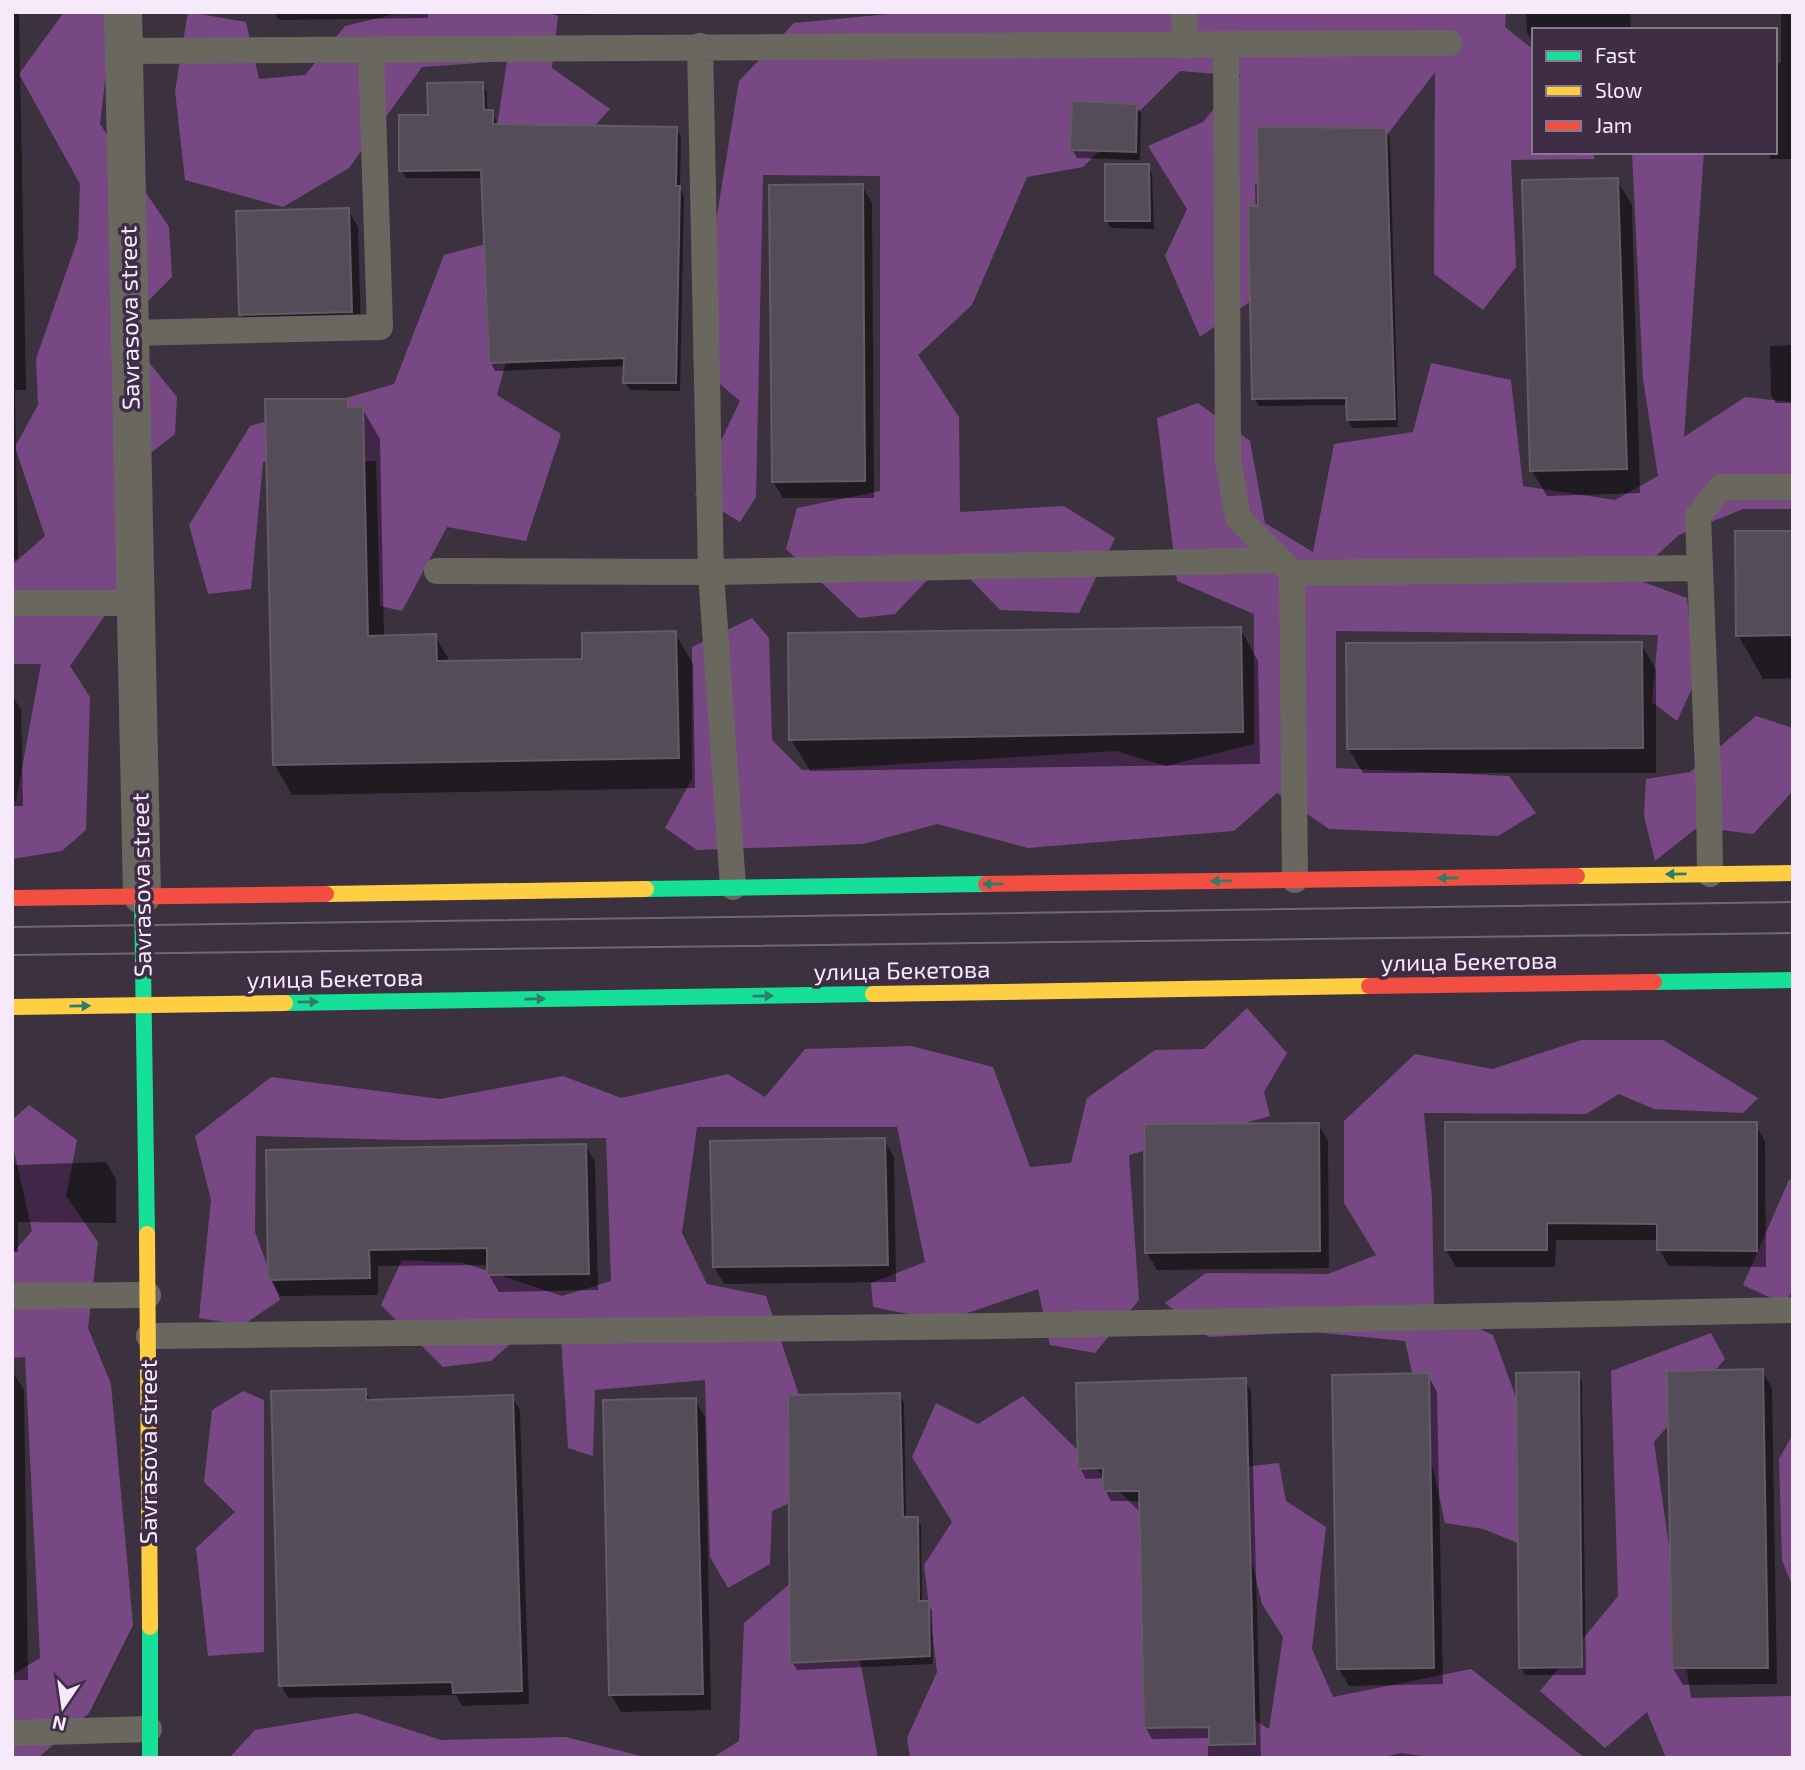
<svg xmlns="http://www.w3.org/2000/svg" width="1805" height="1770" viewBox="0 0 1805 1770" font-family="'Exo 2',sans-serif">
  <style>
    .forest { fill: #784885 }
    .shadow { fill: #0007 }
    .building { fill: #544c58; stroke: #645b66; stroke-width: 2 }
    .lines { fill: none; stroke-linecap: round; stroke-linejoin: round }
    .lane { stroke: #6a675f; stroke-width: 26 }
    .street { stroke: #6a675f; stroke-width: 38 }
    .fast { stroke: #16e098; stroke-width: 16 }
    .slow { stroke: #ffcf43; stroke-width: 16 }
    .jam { stroke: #f24e42; stroke-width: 16 }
    .tram { stroke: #716a6d; stroke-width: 2 }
    .oneway { fill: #2d7d6a }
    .labels { text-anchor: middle; stroke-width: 7; stroke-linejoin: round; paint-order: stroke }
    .street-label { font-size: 24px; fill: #f6eafa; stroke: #3f2c45 }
  </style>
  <rect width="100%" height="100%" fill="#3c323f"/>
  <!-- forest -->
  <path class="forest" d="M64,12H113L100,124L169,227L172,277L147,302L143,355L177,397L175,434L120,477L128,582L70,666L90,697L86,830L62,851L12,859V802L16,801L41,664H12V565L45,536L15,447L38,405L36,359L78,238L80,184L19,74Z
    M188,12L246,22L259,79L305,75L345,26L403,12H553L558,16L552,68L610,109L552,173L495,140L507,61L422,67L349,168L283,207L185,180L175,91Z
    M911,12H1506L1505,27L1534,50V152H1592L1595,159L1511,160L1516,267L1483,310L1434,274L1435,72L1387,135L1332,136L1255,184L1258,296L1200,337L1165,256L1187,209L1148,146L1203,122L1241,76L1180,71L1083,167L1027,177L972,305L918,355L959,417L960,512L1064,506L1115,538L1079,613L1000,610L949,557L895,614L859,618L786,549L797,508L880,491V176L763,175L756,497L740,522L695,495L740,401L693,361L739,81L794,23Z
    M1632,152H1704L1684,437L1745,397L1793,402V509H1743L1679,535L1632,578L1687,598L1696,680L1677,721L1652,702L1658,635L1336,631V768L1509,776L1536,813L1498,836L1329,829L1277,793L1234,831L1028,848L937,824L863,844L697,850L665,828L692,779V647L752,618L769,638L772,740L802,770L1116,751L1166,766L1254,744V614L1177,581L1157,418L1198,403L1250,441L1265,523L1313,552L1334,444L1413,432L1431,363L1511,380L1523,486L1615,500L1658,476L1643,379Z
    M493,242L524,297L497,395L561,434L526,541L447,527L402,611L380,606L376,461L263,462L251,589L208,594L189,525L250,426L394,384L444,255Z
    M1756,716L1793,728V791L1753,834L1698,827L1655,861L1644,816L1646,779L1690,772Z
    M1247,1008L1287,1053L1264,1092L1270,1116L1129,1155L1139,1300L1095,1353L1050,1345L1038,1289L944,1321L873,1307L871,1283L925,1262L897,1127H697L682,1233L707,1284L766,1296L829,1485L772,1511L770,1564L728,1588L710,1557L705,1380L595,1390L593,1456L568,1448L561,1337L534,1323L491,1361L443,1367L381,1305L402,1260L464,1263L562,1296L611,1281L606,1138L406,1140L256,1136L255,1232L280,1300L243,1325L199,1318L211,1200L195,1136L271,1077L440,1099L563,1076L621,1098L728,1074L765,1097L805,1049L911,1046L993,1067L1030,1167L1071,1163L1087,1098L1155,1050L1204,1049Z
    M1581,1040H1663L1758,1098L1743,1113L1654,1109L1619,1094L1586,1114L1424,1113L1432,1198L1434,1308L1493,1335L1544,1473L1535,1550L1483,1529L1445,1523L1405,1341L1313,1332L1209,1337L1165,1303L1206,1273L1328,1274L1376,1255L1344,1203V1121L1415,1054L1492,1069Z
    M29,1105L77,1140L66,1196L98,1242L88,1328L111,1384L133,1625L89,1713L38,1758L12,1757V1675L40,1658L25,1357L12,1358V1254L32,1231L12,1142V1120Z
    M1793,1179V1290L1784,1304L1743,1285L1789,1180Z
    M1711,1333L1725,1359L1654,1442L1691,1698L1793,1696V1758H1666L1647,1712L1605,1748L1540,1691L1618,1596L1611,1371Z
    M243,1391L264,1400V1652L208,1656L196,1548L235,1512L204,1482L212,1410Z
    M1023,1396L1152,1524L1204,1690L1269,1729L1283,1637L1262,1604L1229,1469L1279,1463L1286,1501L1326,1527L1312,1649L1333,1697L1471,1669L1585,1758H1437L1401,1753L1379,1758H910L907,1738L937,1672L924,1565L952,1522L912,1457L936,1403L978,1424Z
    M1793,1434V1588L1782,1560L1779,1459Z
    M806,1570L846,1584L878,1758H712L739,1741L744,1623Z
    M357,1713L441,1740L566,1737L649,1758H229L255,1730Z"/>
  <!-- shadow -->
  <path class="shadow" d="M12,12H19L26,390H15L18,559H12Z
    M274,12H428V18L279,20Z
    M552,12H703V13L553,15Z
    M1526,12H1630L1631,30H1534V45L1527,32Z
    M1781,12H1793V159H1771L1767,152H1775V63H1781Z
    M482,84L487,92V112H492L496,120V126L676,128L681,137L680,189L684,196L680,391L630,390L625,382V366L495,371L491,363L483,178H406L401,170L430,116Z
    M1136,105L1141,113L1140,160L1077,158L1072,149Z
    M1385,130L1390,138L1398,427L1353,428L1348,420V405L1259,406L1254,398L1259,208Z
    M1148,166L1152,174L1154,229L1111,228L1106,220Z
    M1617,180L1632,205L1640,493L1547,496L1532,471Z
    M862,186L872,203L874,498H783L773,481Z
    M348,210L358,227L361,328L251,331L241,314Z
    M1793,345V403H1776L1771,395L1770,346Z
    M347,401L351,409L362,408L380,439L384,637L435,636L451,663L584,661L675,633L693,664L695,788L292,795L275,765Z
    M1793,533V678L1763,679L1738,635Z
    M1240,628L1258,661L1260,764L810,771L791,739Z
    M1641,644L1656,669V773H1363L1348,748Z
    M12,695L21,710L23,806H12Z
    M1318,1124L1328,1141L1329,1268L1157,1270L1147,1253Z
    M1755,1124L1765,1141L1766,1267L1669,1266L1659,1249V1240H1556L1555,1267H1456L1446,1250Z
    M884,1140L894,1157L896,1282L724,1284L714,1267Z
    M585,1145L595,1162L598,1290L499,1292L489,1275V1265L378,1266V1295L280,1296L270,1279Z
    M12,1159L16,1165L106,1162L116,1179V1223L18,1222V1252H12Z
    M1762,1371L1772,1388L1777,1684L1683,1685L1673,1668Z
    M12,1372L24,1389L28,1680H12Z
    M1578,1374L1582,1382L1586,1675H1525L1521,1667Z
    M1428,1375L1437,1392L1443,1684L1349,1686L1339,1669Z
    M1245,1380L1251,1391L1261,1758H1208V1738L1152,1739L1146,1728L1141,1501H1111L1105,1490V1478L1086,1479L1080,1468Z
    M365,1391L371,1402L512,1397L520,1410L529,1704L462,1706L456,1695L288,1698L281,1685Z
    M899,1394L904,1403L906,1519L917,1518L921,1526L922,1603H928L932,1611L933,1664L797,1670L792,1662Z
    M695,1400L705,1417L711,1710L621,1712L611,1695Z"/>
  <!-- building -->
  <path class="building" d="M483,82L484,110H493V124L677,127L676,186H680L676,383H623L624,358L489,363L481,170L399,171V115H428L427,83Z
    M1072,101L1137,104L1136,152L1070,150Z
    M1257,127L1386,128L1395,419L1347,420L1346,398L1252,399L1248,206H1258Z
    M1105,164H1149L1150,221H1105Z
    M1618,178L1627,469L1530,471L1522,180Z
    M863,184L865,481L772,482L769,185Z
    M349,208L352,312L239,315L236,211Z
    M265,399H348V407H363L368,636L436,634L437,661L582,659V633L676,631L679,758L273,765Z
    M1735,531H1793V635L1736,636Z
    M1241,627L1243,732L789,740L788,633Z
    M1642,642L1643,748L1347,749L1346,643Z
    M1445,1122H1757V1251L1657,1250V1224L1547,1223V1250H1445Z
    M1319,1123L1320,1251L1145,1253L1144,1124Z
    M885,1138L888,1265L713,1267L710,1141Z
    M586,1144L589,1274L487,1275V1248L369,1250L370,1278L268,1280L266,1150Z
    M1763,1369L1768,1668H1672L1667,1371Z
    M1579,1372L1582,1667L1519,1668L1516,1373Z
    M1429,1373L1434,1668L1337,1669L1332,1375Z
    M1246,1378L1255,1744L1209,1745V1727L1144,1728L1139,1491H1103V1468L1078,1469L1076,1383Z
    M366,1389V1400L513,1395L522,1691L453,1693L452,1682L279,1686L271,1391Z
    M900,1393L903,1517H918L919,1601H929L930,1656L790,1663L788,1395Z
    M696,1398L703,1694L609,1695L603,1400Z"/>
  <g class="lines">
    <!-- lane -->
    <path class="lane" d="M1184,12L1185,46
      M700,46L711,572L733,887
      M1226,46L1228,459L1238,518L1286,567
      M124,51L1449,43
      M130,333L380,327L371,50
      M437,571L711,572L1280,560
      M12,603H136
      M1710,874L1709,799L1698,516L1721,487H1793
      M1295,880L1292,573L1700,568
      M12,1296L148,1295
      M149,1336L994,1326L1793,1310
      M12,1733L149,1729"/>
    <!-- street -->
    <path class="street" d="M123,12L142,895"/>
    <!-- fast -->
    <path class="fast" d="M646,889L986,884
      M142,895L147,1234
      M1654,982L1793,980
      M285,1003L873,994
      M150,1627V1758"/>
    <!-- slow -->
    <path class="slow" d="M1577,876L1793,873
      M326,894L646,889
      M873,994L1369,986
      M12,1007L285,1003
      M147,1234L150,1627"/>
    <!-- jam -->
    <path class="jam" d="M986,884L1577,876
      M12,898L326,894
      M1369,986L1654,982"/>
    <!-- tram -->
    <path class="tram" d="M12,927L1793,902
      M12,955L1793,933"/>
  </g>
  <!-- one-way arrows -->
  <defs><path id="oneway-solid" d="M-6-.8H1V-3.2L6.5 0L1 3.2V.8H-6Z" transform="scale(1.75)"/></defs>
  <g class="oneway">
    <use href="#oneway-solid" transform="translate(1676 874) rotate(179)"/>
    <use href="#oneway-solid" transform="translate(1448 878) rotate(179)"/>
    <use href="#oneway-solid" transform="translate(1221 881) rotate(179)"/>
    <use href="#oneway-solid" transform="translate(993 884) rotate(179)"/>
    <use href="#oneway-solid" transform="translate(763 996) rotate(-1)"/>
    <use href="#oneway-solid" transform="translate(535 999) rotate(-1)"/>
    <use href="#oneway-solid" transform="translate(308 1002) rotate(-1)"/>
    <use href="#oneway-solid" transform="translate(80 1006) rotate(-1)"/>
  </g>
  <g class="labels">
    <!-- street labels -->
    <g class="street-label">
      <text transform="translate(130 318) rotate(-91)" y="8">Savrasova street</text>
      <text transform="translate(142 885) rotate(-91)" y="8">Savrasova street</text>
      <text transform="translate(1469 962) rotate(-1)" y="8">улица Бекетова</text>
      <text transform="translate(902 971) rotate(-1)" y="8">улица Бекетова</text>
      <text transform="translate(335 979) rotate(-1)" y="8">улица Бекетова</text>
      <text transform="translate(149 1452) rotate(-90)" y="8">Savrasova street</text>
    </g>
  </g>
  <!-- border -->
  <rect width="1805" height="1770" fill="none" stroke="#f6eafa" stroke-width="28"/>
  <!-- legend -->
  <rect x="1532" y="28" width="245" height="126" fill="#3f2c45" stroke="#88788d" stroke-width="2"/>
  <rect x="1546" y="51" width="35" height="10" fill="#16e098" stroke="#88788d" stroke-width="2"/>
  <text x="1595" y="63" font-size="21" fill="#f6eafa">Fast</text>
  <rect x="1546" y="86" width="35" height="10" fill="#ffcf43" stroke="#88788d" stroke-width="2"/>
  <text x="1595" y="98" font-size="21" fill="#f6eafa">Slow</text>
  <rect x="1546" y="121" width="35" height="10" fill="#f24e42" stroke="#88788d" stroke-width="2"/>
  <text x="1595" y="133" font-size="21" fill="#f6eafa">Jam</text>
  <!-- north arrow -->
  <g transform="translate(63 1707) rotate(193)" stroke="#3f2c45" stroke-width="5" paint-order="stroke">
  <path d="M0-5L12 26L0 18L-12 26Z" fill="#f6eafa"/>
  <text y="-10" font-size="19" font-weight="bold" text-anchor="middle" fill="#f6eafa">N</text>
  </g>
</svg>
